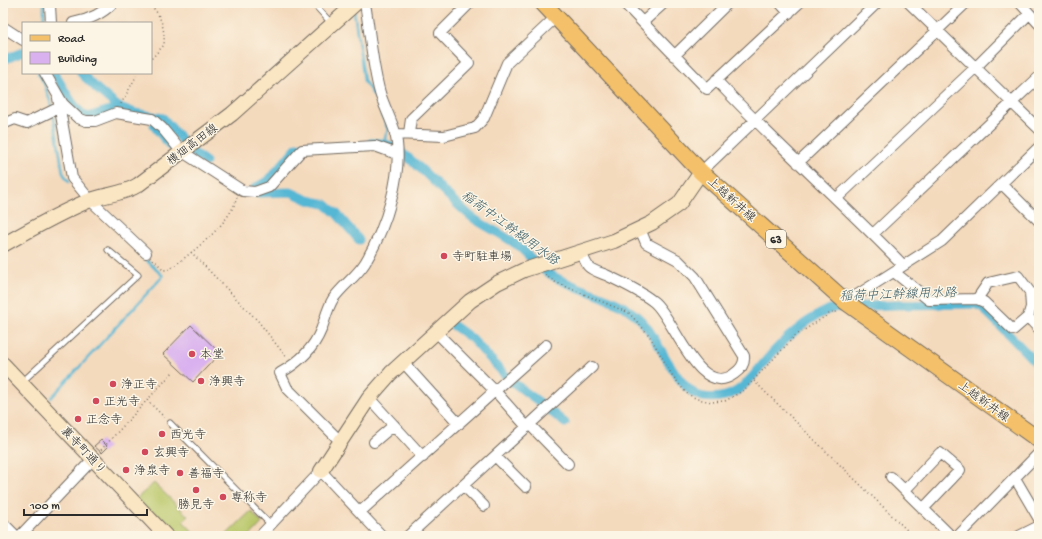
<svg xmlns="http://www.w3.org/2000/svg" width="1042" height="539" viewBox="0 0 1042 539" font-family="'Gochi Hand','Klee One',sans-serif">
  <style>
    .green { fill: #b9c769; stroke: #72794a }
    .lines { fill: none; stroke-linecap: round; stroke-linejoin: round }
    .stream { stroke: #56b7d4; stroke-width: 2.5 }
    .canal { stroke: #56b7d4; stroke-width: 9 }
    .building { fill: #d9b1ef }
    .lane-casing { stroke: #71685e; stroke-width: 7 }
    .street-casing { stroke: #71685e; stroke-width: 12 }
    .secondary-casing { stroke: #71685e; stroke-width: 16 }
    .primary-casing { stroke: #71685e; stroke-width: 18 }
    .path { stroke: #71685e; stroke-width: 1.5; stroke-dasharray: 1 3; stroke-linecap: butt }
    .lane { stroke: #fff; stroke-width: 5 }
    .street { stroke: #fff; stroke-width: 10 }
    .secondary { stroke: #fbe6c3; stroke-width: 14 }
    .primary { stroke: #f4c16a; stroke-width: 16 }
    .poi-dot { fill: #d1495b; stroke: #fcf5e5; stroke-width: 1.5 }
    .labels { text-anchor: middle; stroke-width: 3; stroke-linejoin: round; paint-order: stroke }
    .shield { fill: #fcf5e5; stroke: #6a6863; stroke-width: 1 }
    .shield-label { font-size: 11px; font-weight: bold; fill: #2b2b2b }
    .street-label { font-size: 12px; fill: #2b2b2b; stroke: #fcf5e5 }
    .poi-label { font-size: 12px; fill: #2b2b2b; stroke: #fcf5e5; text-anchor: start }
    .water-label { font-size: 13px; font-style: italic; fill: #3a5c66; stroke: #fcf5e5 }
  </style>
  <rect width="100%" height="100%" fill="#fcf5e5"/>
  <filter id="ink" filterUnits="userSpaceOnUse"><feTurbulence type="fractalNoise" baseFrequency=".025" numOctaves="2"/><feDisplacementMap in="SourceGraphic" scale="8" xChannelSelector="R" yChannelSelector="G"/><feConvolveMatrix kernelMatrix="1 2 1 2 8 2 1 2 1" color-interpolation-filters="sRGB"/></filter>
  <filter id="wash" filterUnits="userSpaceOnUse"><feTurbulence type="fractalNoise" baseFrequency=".012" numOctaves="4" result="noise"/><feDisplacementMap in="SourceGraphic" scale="16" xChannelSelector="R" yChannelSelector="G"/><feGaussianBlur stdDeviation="0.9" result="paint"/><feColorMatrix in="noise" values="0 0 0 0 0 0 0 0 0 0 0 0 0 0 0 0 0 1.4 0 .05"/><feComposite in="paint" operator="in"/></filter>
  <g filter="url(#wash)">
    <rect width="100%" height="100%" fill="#f4dabd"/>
    <!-- green -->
    <path class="green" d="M154,483L188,516L183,521L197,536H172L136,499Z
      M251,511L262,523L250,536H225Z"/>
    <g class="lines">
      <!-- stream -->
      <path class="stream" d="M354,11L364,81L376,99L388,130L383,143
        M44,23V3
        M38,73L44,83L52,107
        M53,112L63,173L69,182
        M51,398L163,276L143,257"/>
      <!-- canal -->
      <path class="canal" d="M3,60L23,52
        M54,73C63,86 74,111 88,117L110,110
        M81,73L97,89L117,106L135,113L163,118L191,151L206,162
        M154,126L170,146
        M371,143C375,143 379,143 382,143C409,148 450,203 476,220C490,229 504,235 517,245C529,255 539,268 553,276C584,294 624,297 646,326C660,344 680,393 703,397C741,403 752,374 775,350C790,334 808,319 828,310C835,306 846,307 853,307C894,304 935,305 975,304L983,308L1039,366
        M255,188L269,180L297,147L311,145
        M257,193L291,192L308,200L325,204L337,214L359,240
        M450,323L471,338L507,377
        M511,381L546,407
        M549,410L565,423"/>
    </g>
    <g id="blocks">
      <!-- building -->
      <path class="building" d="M191,325L220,353L193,382L163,354Z
        M101,440L108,447L102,453L94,446Z"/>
    </g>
  </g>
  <g filter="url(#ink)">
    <use href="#blocks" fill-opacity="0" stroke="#71685e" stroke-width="1"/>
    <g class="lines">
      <defs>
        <path id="lane" d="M313,3L332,24
          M22,382L138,275L108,250
          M170,423L270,524"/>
        <path id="street" d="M624,3L707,89L799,3
          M780,3L789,13
          M909,3L1039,129
          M1020,3L1039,24
          M643,22L664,3
          M51,23L50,5L52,3
          M73,23C89,20 102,14 113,3
          M3,27L23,40
          M674,56L728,3
          M45,73L63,104L78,118L86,121H95L116,113L152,119L162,128L181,151L243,191L255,192L269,187L302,150L375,146L397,154
          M716,80C776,144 842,202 903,265
          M58,98L72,178L90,200L146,253
          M3,124L15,119L27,123L60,107
          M409,133L411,119L469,63L440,33L470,3
          M395,134L444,136L475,128L484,118L507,63L556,17
          M798,163L966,3
          M701,172L877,3
          M1002,184L1039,221
          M837,198L976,67L1029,14
          M873,234L1039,77
          M581,252C583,256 585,262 588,266C591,270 601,273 606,275C623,283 640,291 654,302C674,318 699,400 734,374C740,370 745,364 744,356L695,277L678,260L646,243L640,229
          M894,272L929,300L977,299
          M1018,276L1030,292L1031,307L1028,317L1013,330L984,302L977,299L988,283Z
          M846,302L942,241L1039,147
          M1028,317L1039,329
          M436,332L496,392L527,427
          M402,361L459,424
          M369,398L423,457
          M530,425L568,464
          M341,442L287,388L280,373C298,363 313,350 321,330C325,320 327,309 333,299C342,286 356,277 365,263C385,229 405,172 395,132C391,119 384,106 380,93C372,64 370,33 365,3
          M374,442L394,425
          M496,457L526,487
          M891,477L951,536
          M1015,478L1039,519
          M464,486L484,506
          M905,490L940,453L960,470L923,509
          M360,512L546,345
          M3,523L16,536
          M20,536L93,459
          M260,536L321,471L382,536
          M408,536L592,367
          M958,536L1039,453
          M1019,536L1039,526"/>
        <path id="secondary" d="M3,245C31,229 59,213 88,201C105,194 122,195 138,185L232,114L356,3
          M3,364L166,536
          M321,471L369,398L391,373L470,301L497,283L524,270L614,241L652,223L679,204L701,172"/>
        <path id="primary" d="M543,3L701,172L846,302L1039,440"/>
      </defs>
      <!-- lane casing -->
      <use href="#lane" class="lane-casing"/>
      <!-- street casing -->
      <use href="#street" class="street-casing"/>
      <!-- secondary casing -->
      <use href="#secondary" class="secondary-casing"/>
      <!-- primary casing -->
      <use href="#primary" class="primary-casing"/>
      <!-- path -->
      <path class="path" d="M148,3C161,13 165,29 164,45L151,59
        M121,104L138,73
        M191,252L258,321L287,358
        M153,259L164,270L170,269C192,252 230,225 237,197
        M545,275L555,282L629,313L649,335L672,375L686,393L697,399L712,402L725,401L744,390L795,336L832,312H838
        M754,381L913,536
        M147,400L165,418
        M101,450L174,371"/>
      <!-- lane -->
      <use href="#lane" class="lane"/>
      <!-- street -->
      <use href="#street" class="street"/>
      <!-- secondary -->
      <use href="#secondary" class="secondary"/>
      <!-- primary -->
      <use href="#primary" class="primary"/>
    </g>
  </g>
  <!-- markers -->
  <g class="poi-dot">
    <circle cx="444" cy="256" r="4"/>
    <circle cx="192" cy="354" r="4"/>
    <circle cx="201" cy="381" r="4"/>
    <circle cx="113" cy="384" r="4"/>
    <circle cx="96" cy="401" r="4"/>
    <circle cx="78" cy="419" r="4"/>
    <circle cx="162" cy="434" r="4"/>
    <circle cx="145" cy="452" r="4"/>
    <circle cx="126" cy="470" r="4"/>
    <circle cx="180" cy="473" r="4"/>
    <circle cx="196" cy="490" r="4"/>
    <circle cx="223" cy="497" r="4"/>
  </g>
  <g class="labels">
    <!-- shield labels -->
    <rect class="shield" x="766" y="230" width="20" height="18" rx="3"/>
    <g class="shield-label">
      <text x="776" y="243">63</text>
    </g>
    <!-- street labels -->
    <g class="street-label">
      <text transform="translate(192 144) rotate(-37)" y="4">横畑高田線</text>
      <text transform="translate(732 199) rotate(42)" y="4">上越新井線</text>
      <text transform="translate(984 401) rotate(36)" y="4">上越新井線</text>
      <text transform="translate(84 450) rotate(47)" y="4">裏寺町通り</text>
    </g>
    <!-- poi labels -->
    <g class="poi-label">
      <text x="452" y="260">寺町駐車場</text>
      <text x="200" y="358">本堂</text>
      <text x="209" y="385">浄興寺</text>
      <text x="121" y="388">浄正寺</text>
      <text x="104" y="405">正光寺</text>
      <text x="86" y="423">正念寺</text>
      <text x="170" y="438">西光寺</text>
      <text x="153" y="456">玄興寺</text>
      <text x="134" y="474">浄泉寺</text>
      <text x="188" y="477">善福寺</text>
      <text x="231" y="501">専称寺</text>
      <text x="196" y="508" text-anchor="middle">勝見寺</text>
    </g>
    <!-- water labels -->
    <g class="water-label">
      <text transform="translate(511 227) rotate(36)" y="5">稲荷中江幹線用水路</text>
      <text transform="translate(898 293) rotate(-2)" y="5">稲荷中江幹線用水路</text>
    </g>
  </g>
  <!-- margin -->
  <rect width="1042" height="539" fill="none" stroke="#fcf5e5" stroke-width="16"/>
  <!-- legend -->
  <rect x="22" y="22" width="130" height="52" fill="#fcf5e5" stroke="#a8a49b"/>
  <rect x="30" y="35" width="20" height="6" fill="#f4c16a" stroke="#a8a49b"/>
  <text x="58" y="42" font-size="12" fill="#2b2b2b">Road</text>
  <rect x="30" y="52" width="20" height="12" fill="#d9b1ef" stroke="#a8a49b"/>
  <text x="58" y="62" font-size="12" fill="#2b2b2b">Building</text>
  <!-- scale -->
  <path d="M24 509v6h123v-6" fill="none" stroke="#2b2b2b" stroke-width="2"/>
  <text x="30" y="509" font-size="12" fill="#2b2b2b" stroke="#fcf5e5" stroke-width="3" paint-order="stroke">100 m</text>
</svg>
